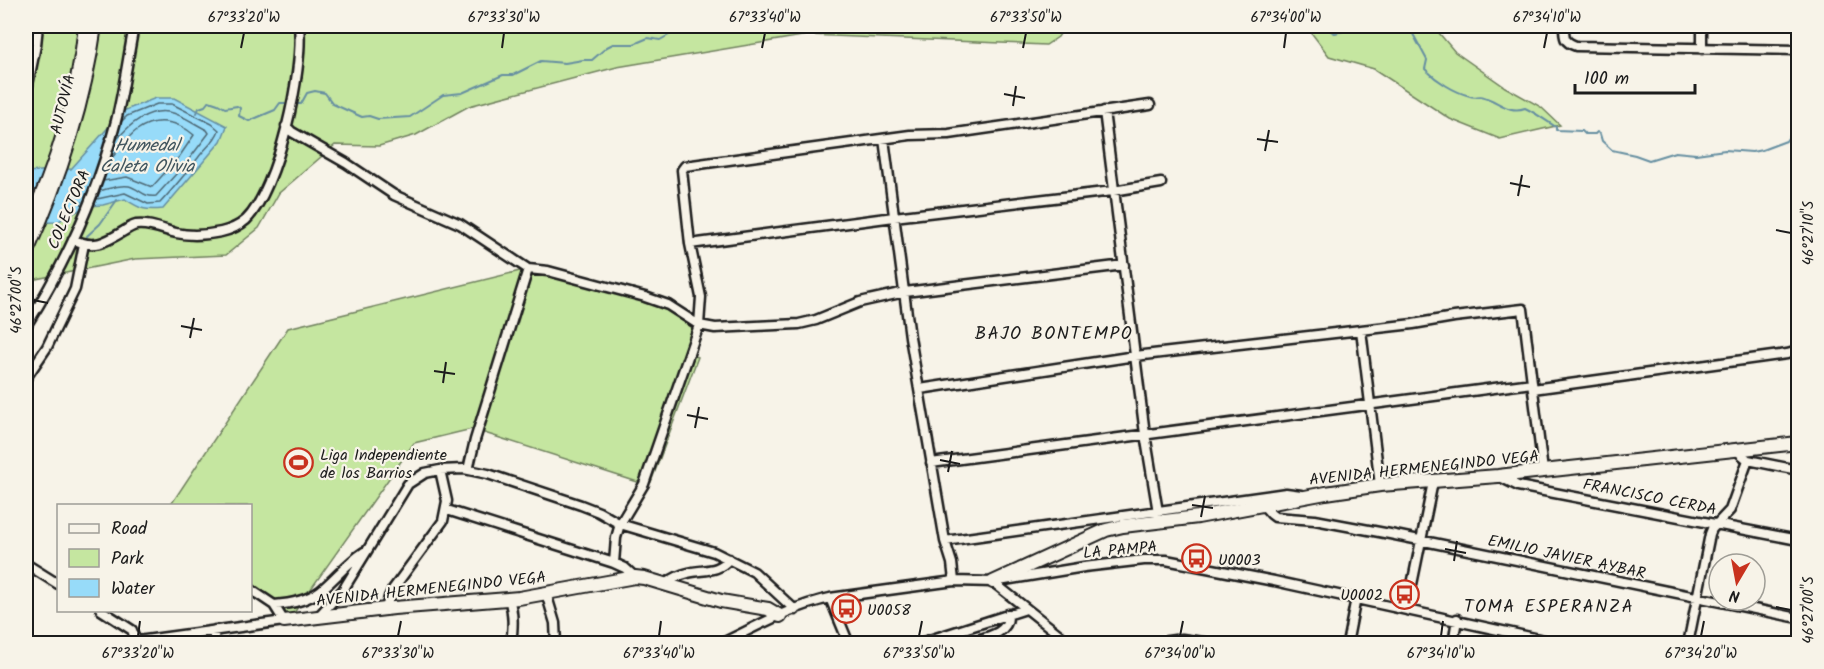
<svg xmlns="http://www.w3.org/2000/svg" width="1824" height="669" viewBox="0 0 1824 669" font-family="Kalam,sans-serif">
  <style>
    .green { fill: #c5e6a0; stroke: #70815e; stroke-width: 1.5 }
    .water { fill: #97dbf9; stroke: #668fa1; stroke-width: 1.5 }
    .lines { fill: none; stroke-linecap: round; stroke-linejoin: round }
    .shore { stroke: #4d6874; stroke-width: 1.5 }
    .stream { stroke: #668fa1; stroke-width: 2 }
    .street-casing { stroke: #1c1c1c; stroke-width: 13 }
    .secondary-casing { stroke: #1c1c1c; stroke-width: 16 }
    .street { stroke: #f7f3e8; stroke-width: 8 }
    .secondary { stroke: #f7f3e8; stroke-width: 12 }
    .ticks { fill: none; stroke: #1c1c1c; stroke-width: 2 }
    .labels { text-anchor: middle; stroke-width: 4.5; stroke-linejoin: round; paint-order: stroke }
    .street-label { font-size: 16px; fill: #1c1c1c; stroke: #f7f3e8 }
    .poi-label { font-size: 16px; fill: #1c1c1c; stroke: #f7f3e8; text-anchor: start }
    .water-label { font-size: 18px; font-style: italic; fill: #41555e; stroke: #f7f3e8 }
    .neighbourhood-label { font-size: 18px; letter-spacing: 1.5px; fill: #1c1c1c; stroke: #f7f3e8 }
    .neatline { fill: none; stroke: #1c1c1c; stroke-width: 2 }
    .ticks-label { font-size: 15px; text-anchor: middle; fill: #1c1c1c }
  </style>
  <rect width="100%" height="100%" fill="#f7f3e8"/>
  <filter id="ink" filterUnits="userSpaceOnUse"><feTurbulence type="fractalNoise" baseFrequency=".0167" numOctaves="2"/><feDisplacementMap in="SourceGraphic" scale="12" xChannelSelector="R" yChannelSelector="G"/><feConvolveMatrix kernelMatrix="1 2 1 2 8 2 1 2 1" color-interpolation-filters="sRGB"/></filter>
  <g filter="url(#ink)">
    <!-- green -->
    <path class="green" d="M26,26H1065L1058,37L1046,45L808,35L617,67L469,106L416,135L379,146L335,145L279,193L259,228L226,255L135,259L26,281Z
      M1302,26H1433L1455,52L1505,87L1541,107L1560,125L1500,139L1450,119L1374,69L1329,56L1310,31Z
      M528,269L645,297L699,325L690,354L698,357L651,482L646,480L644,484L472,429L414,443L289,620L251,589L250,506H170L288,328Z"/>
    <!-- water -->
    <path class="water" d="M156,98H174L227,126L221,141L163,209C144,211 141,209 125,199L103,205L87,206L57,222L26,223V172L71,169L123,111Z"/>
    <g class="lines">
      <!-- shore -->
      <path class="shore" d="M103,181L127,177L152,187L179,157L194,135C178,121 156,116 137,130C127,137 119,150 111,159
        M99,191C108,189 120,184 129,186C140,189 144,198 156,196L187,162L209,133L207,130C196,125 182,114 169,112C148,108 130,124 117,139
        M97,199L125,193L148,204L160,203C174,188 186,173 198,158C205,148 215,142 219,130L212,124L172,104H157L127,116L121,122"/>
      <!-- stream -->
      <path class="stream" d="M1328,26L1331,31L1335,33L1348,30L1362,31L1371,26
        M1390,26L1392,29L1408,30L1413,34L1427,60L1425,69C1437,81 1454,92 1470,96C1475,98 1480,95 1484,97C1498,101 1509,114 1525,108C1536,113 1546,121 1556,127V130L1582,131L1585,134H1595L1597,132L1600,134L1602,141L1612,150L1635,155L1649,160L1675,152L1696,154L1725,150L1752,152L1762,150L1786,141L1792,132L1798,130
        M298,104H301L307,93L315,91L325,93L333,104L362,117L369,116L378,119L410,117L443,95L462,93L503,75H513L541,61L565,63L583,60H592L607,47L613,44H634L648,38L660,40L685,26
        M197,113L199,108L205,106L209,101L218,104L225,108L237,106L240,108L239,116L249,121L275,110L280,103H285
        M87,236L100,224L117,200"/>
      <defs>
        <path id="street" d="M1564,26C1564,38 1564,42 1576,46L1798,50
          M1702,49V26
          M26,95L36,45L38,26
          M1104,111L1145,434L1158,512L1162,521
          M286,126L292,132L346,163L394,195L460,224L528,269L548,271L645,297L668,305L699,325L715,328L799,324L816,320L860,302L905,292L1124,265
          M884,139L910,337L945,541L952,563L954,581
          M73,239C93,250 106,242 124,231C127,229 132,226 136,225C149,223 164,230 176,233C190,236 207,235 221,232C230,230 239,226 246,220C278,189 304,70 299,26
          M690,244L894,217L1113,191L1161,183
          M26,326C66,263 97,194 116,121C124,89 128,57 134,26
          M1361,330L1380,485
          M26,378L47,347L75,289L84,244
          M920,389L1135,356L1413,324L1454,317L1523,309L1543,471
          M1533,389L1787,354L1798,351
          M1736,450L1748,460L1798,470
          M931,463L1532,383
          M468,470L475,440L528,269
          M1498,476L1518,486L1798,540
          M1263,505L1271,514L1275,517L1315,520L1390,534L1798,618
          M447,510L614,563L625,568L635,577
          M945,541L1286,493L1301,495
          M614,563L616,538L620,524L644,484L699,325L701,297L690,244L682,170L685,166L910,135L949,134L1150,105
          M26,564L58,584
          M993,582L1071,644
          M665,584C672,579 679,575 688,573C703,569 718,573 729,559
          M546,593L555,623L556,644
          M830,598L849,644
          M509,599C514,614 513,628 511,644
          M274,605C289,604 308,600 320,591C336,578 347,563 364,552
          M386,609L389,597L393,589L443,521L447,501L440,470
          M1407,609L1433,482
          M101,610L132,630L136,641
          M318,617L343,590L408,484L425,473L440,470L464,469L488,474L581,505L599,512L620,524L714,552L754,572L795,610
          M116,644L284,621L274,605L250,589
          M213,644L215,630
          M720,644C756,627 792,606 830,598L954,581L993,582L1084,567L1144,560H1166L1274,581L1562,644
          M917,644L1026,609
          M964,644C980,638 1010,636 1008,614
          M1147,644L1182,639L1216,644
          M1347,644L1356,598
          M1453,644L1457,619
          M1688,644L1710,534L1712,529L1730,510L1748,460"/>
        <path id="secondary" d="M26,228C57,168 78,93 85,26
          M26,254C59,181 84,106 95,26
          M993,582L1106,530L1123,526L1198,517L1326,493L1380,485L1498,476L1798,443
          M284,621L394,608L519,598L635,577L644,578L721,601L768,609L780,616"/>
      </defs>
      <!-- street casing -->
      <use href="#street" class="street-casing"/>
      <!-- secondary casing -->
      <use href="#secondary" class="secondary-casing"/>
      <!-- street -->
      <use href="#street" class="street"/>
      <!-- secondary -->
      <use href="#secondary" class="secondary"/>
    </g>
  </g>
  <!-- ticks -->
  <path class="ticks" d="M241,48L244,33M502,48L504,33M762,48L765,33M1023,48L1026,33M1284,48L1286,33M1544,48L1547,33M1004,94L1025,98M1013,106L1016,86M1257,139L1278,142M1265,151L1269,130M1510,183L1530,187M1518,196L1522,175M1776,230L1791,233M33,300L48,303M181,326L202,330M190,338L194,318M434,371L455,374M443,383L446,362M687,415L708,419M695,428L699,407M940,460L960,464M948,472L952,451M1192,505L1213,508M1201,517L1205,496M1445,549L1466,553M1454,561L1457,541M1776,607L1791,610M138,636L140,621M398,636L401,621M659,636L661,621M919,636L922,621M1180,636L1183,621M1441,636L1443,621M1701,636L1704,621"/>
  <!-- icons -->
  <defs>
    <symbol id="stadium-ring" viewBox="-11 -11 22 22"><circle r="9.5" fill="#f7f3e8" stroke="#c8321e" stroke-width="1.5"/><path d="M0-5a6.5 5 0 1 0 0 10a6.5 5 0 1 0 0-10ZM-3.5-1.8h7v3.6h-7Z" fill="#c8321e"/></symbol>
    <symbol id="bus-ring" viewBox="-11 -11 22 22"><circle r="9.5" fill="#f7f3e8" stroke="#c8321e" stroke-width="1.5"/><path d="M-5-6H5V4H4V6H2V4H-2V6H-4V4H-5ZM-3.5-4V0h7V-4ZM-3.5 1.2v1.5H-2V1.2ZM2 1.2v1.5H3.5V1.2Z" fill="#c8321e"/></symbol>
  </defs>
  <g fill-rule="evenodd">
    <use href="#stadium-ring" x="282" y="446" width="33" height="33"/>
    <use href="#bus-ring" x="1180" y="542" width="33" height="33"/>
    <use href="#bus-ring" x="1388" y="578" width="33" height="33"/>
    <use href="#bus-ring" x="830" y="592" width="33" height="33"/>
  </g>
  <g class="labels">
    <!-- street labels -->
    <g class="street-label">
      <text transform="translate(62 104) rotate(-76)" y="6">AUTOVÍA</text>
      <text transform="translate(68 209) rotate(-67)" y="6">COLECTORA</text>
      <text transform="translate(1424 467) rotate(-6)" y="6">AVENIDA HERMENEGINDO VEGA</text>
      <text transform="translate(1650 496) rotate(11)" y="6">FRANCISCO CERDA</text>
      <text transform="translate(1120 549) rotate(-5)" y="6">LA PAMPA</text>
      <text transform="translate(1567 556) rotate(12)" y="6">EMILIO JAVIER AYBAR</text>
      <text transform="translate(431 588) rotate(-6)" y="6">AVENIDA HERMENEGINDO VEGA</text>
    </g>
    <!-- poi labels -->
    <g class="poi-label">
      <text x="320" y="460">Liga Independiente<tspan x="320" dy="18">de los Barrios</tspan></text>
      <text x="1218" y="565">U0003</text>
      <text x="1383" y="600" text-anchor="end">U0002</text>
      <text x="867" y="615">U0058</text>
    </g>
    <!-- water labels -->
    <g class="water-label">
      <text x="147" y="151">Humedal<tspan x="147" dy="21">Caleta Olivia</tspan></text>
    </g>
    <!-- neighbourhood labels -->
    <g class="neighbourhood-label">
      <text x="1054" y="339">BAJO BONTEMPO</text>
      <text x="1549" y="612">TOMA ESPERANZA</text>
    </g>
  </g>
  <!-- margin -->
  <rect width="1824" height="669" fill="none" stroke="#f7f3e8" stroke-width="66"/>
  <!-- legend -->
  <rect x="57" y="504" width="195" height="108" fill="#f7f3e8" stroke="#9f9d96" stroke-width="1.5"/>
  <rect x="69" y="524" width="30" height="9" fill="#f7f3e8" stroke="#9f9d96" stroke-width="1.5"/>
  <text x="111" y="534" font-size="18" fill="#1c1c1c">Road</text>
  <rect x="69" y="549" width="30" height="18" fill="#c5e6a0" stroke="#9f9d96" stroke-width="1.5"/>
  <text x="111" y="564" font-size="18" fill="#1c1c1c">Park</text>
  <rect x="69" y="579" width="30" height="18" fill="#97dbf9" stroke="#9f9d96" stroke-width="1.5"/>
  <text x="111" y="594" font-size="18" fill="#1c1c1c">Water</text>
  <!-- north arrow -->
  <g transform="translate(1737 582) rotate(190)"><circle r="28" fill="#f7f3e8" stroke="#9f9d96" stroke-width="1.5"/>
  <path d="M0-4.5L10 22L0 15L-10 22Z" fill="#c8321e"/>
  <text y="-9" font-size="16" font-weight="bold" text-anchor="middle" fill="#1c1c1c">N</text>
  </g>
  <!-- scale -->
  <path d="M1575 84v9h120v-9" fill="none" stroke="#1c1c1c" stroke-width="3"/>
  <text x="1584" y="84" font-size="18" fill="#1c1c1c" stroke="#f7f3e8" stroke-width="4.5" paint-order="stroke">100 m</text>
  <rect x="33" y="33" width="1758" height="603" class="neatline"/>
  <g class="ticks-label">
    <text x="244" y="22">67°33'20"W</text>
    <text x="504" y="22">67°33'30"W</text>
    <text x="765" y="22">67°33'40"W</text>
    <text x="1026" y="22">67°33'50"W</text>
    <text x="1286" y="22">67°34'00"W</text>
    <text x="1547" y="22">67°34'10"W</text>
    <text transform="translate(1808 233) rotate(-90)" y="5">46°27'10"S</text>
    <text transform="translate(16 300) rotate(-90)" y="5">46°27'00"S</text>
    <text transform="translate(1808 610) rotate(-90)" y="5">46°27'00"S</text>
    <text x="138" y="658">67°33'20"W</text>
    <text x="398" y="658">67°33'30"W</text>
    <text x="659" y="658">67°33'40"W</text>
    <text x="919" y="658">67°33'50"W</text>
    <text x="1180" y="658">67°34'00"W</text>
    <text x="1441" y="658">67°34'10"W</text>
    <text x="1701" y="658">67°34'20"W</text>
  </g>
</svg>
